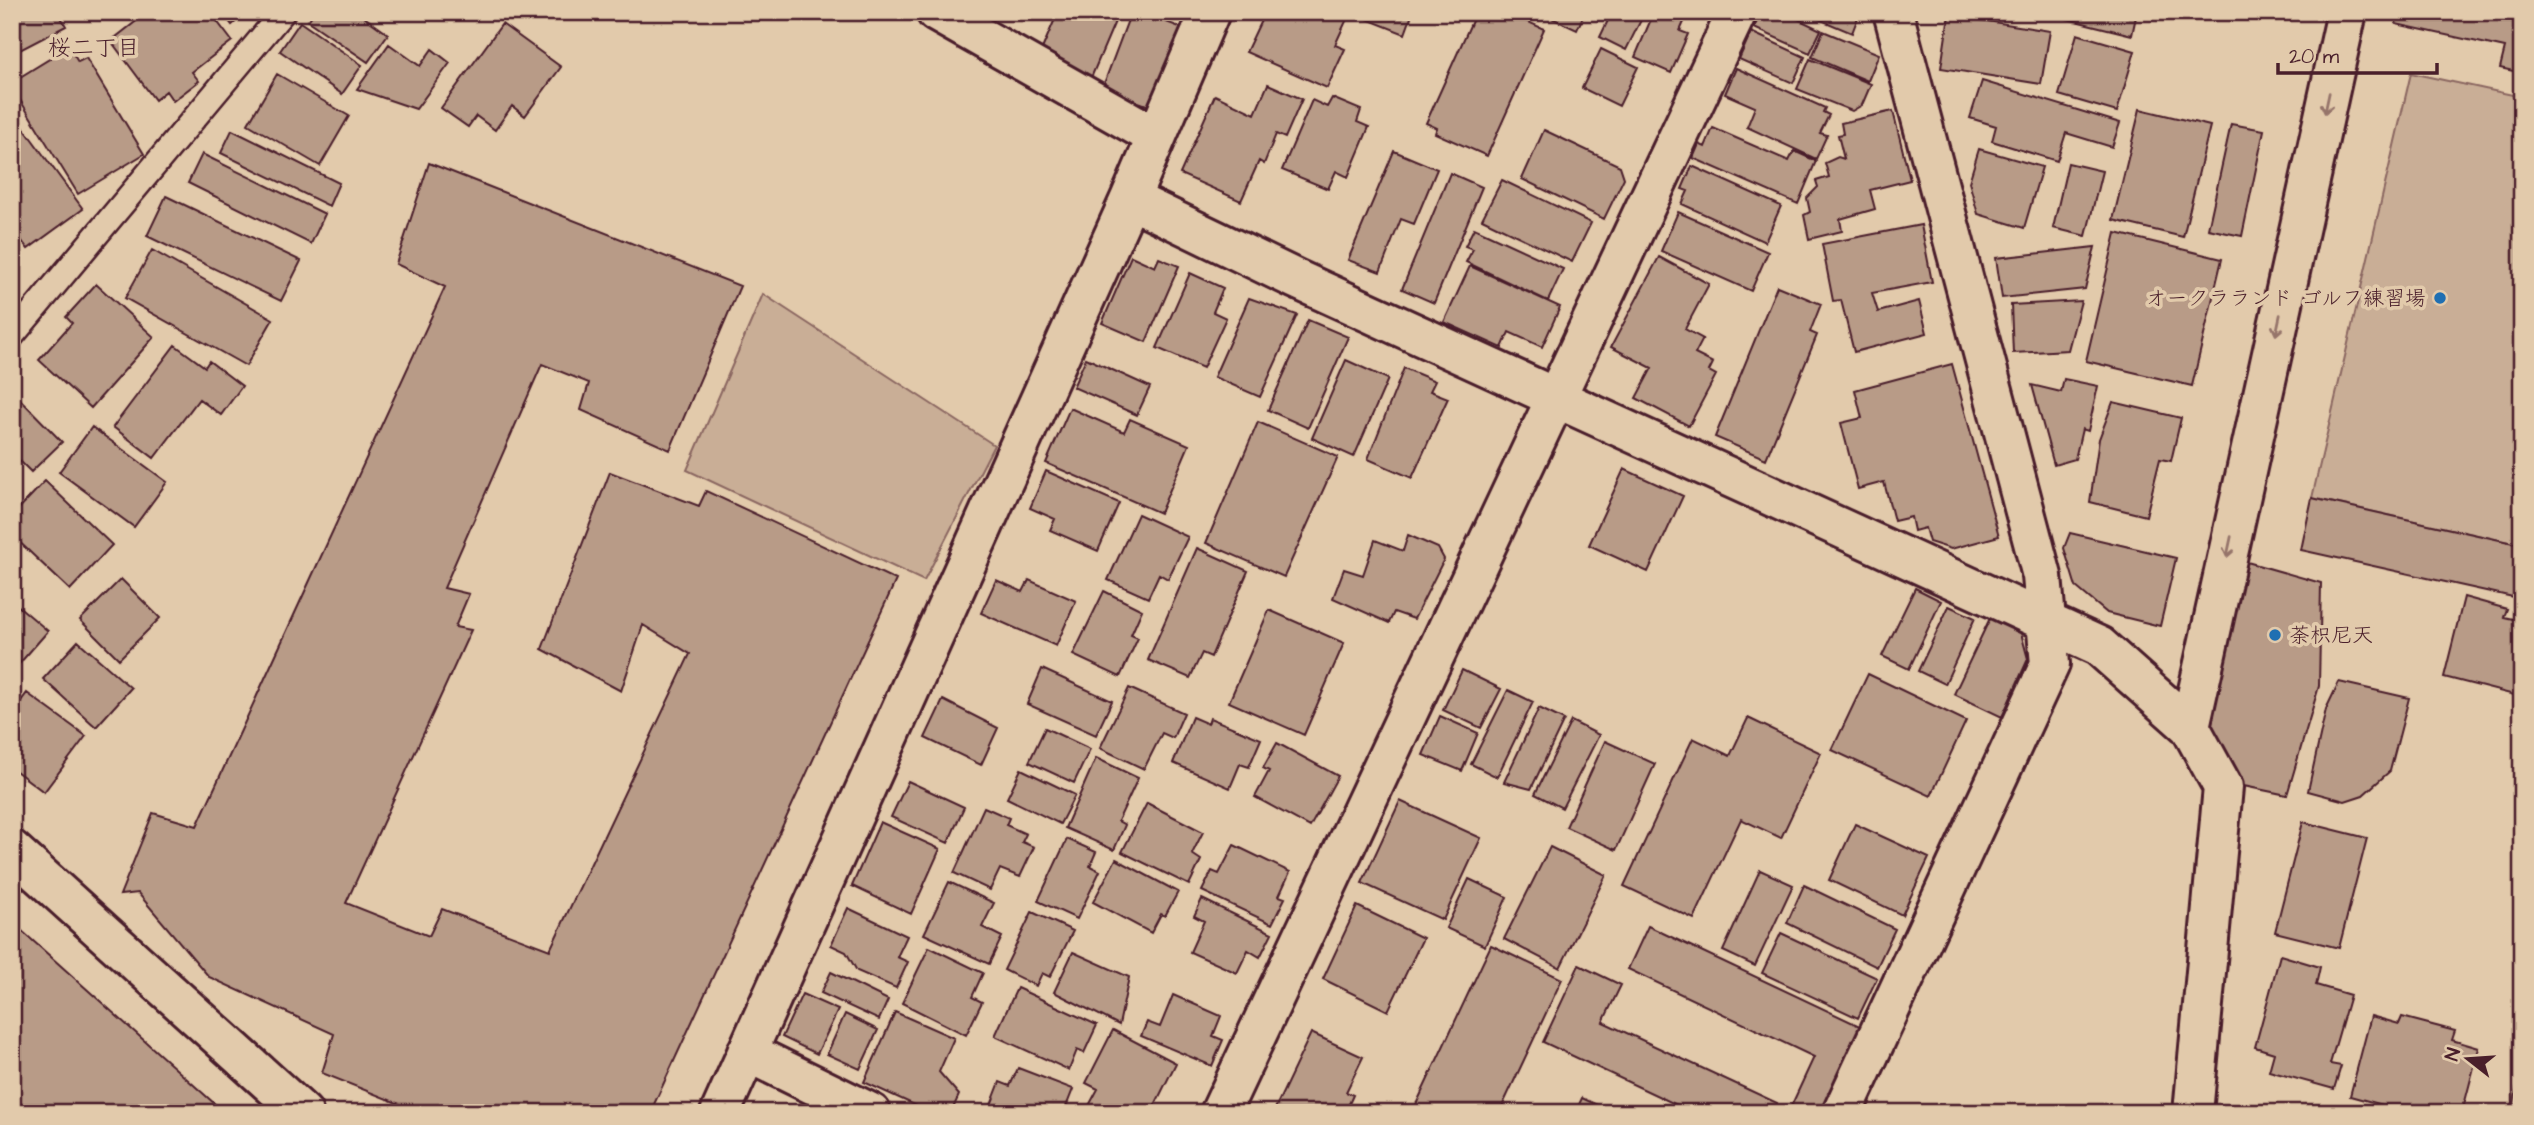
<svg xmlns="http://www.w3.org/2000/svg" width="2534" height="1125" viewBox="0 0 2534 1125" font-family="'Architects Daughter','Klee One',sans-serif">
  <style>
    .green { fill: #c9ae96; stroke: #8a6660; stroke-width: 2 }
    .building { fill: #b89b87; stroke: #4a1f2b; stroke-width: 2 }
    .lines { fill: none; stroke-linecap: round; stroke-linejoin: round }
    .lane-casing { stroke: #4a1f2b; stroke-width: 28 }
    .street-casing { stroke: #4a1f2b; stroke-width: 44 }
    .lane { stroke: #e2caab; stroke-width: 23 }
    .street { stroke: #e2caab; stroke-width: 38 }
    .oneway { stroke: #96746b }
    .poi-dot { fill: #1f6fb2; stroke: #e2caab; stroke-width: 2.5 }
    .labels { text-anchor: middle; stroke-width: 7; stroke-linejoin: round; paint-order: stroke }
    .poi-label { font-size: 21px; fill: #4a1f2b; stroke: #e2caab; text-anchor: end }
    .neighbourhood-label { font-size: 23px; fill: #4a1f2b; stroke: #e2caab }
  </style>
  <rect width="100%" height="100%" fill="#e2caab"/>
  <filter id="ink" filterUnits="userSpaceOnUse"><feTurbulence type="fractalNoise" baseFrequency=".0143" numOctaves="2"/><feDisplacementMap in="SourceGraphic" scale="14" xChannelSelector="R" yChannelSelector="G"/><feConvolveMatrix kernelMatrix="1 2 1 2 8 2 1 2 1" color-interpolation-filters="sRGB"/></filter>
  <g filter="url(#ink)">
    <!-- green -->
    <path class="green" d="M2411,73L2522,97V545L2312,498Z
      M763,294L994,445L924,581L687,470Z"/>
    <!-- building -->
    <path class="building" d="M12,12H58L66,26L18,51L12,40Z
      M148,12H210L232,41L192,72L199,81L173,101L166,91L155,100L111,41Z
      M222,12H247L232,25Z
      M314,12H357L388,34L368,62L308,21Z
      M1058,12H1119L1091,78L1039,56Z
      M1131,12H1140L1185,29L1155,108L1102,89Z
      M1265,12H1334L1347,19L1335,45L1345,49L1327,88L1246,52Z
      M1366,12H1413L1405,34L1364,18Z
      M1476,12H1506L1544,29L1487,156L1435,133L1437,128L1426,123Z
      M1546,12H1585L1577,30L1545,15Z
      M1612,12H1645L1626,50L1600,37Z
      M1654,12L1687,15L1680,31L1688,34L1671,73L1635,57Z
      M1761,12H1783L1821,30L1810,53L1754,28Z
      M1802,12H1860L1852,33Z
      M2068,12H2137L2132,35L2067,19Z
      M2398,12H2522V73L2500,68L2505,48L2396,24Z
      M1949,15L2050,31L2041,84L1941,68Z
      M300,22L362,65L342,94L280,51Z
      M502,24L561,67L525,116L512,106L495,130L476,116L468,127L441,108Z
      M1823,31L1879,54L1868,81L1812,57Z
      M1751,32L1805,57L1793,83L1739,59Z
      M2077,34L2135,51L2117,112L2059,95Z
      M389,44L420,66L432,49L450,63L416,109L357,89Z
      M69,47L78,62L86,58L144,154L78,194L12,87V82Z
      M1601,49L1638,67L1619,106L1582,88Z
      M1810,59L1871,84L1862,105L1852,111L1797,89Z
      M1736,68L1825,108L1823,112L1829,115L1820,133L1827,135L1816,159L1747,127L1755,107L1725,94Z
      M277,74L349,116L320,166L248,124Z
      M1982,81L2120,123L2112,147L2066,133L2057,161L1992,141L1996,126L1970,118Z
      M1268,84L1302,99L1285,138L1276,134L1264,164L1259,161L1241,201L1180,174L1215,95L1255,114Z
      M1332,98L1361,110L1357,122L1369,127L1348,177L1336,171L1328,189L1282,170L1312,100L1327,107Z
      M2140,109L2210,126L2183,237L2113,220Z
      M1893,111L1910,180L1870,190L1875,209L1840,219L1842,231L1809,239L1804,215L1810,212L1807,198L1818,187L1816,181L1829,177L1825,163L1838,157L1844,159L1838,135L1843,134L1841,123Z
      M12,112L83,209L28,249L12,228Z
      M2231,124L2264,130L2242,236L2208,229Z
      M1713,128L1789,161L1794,151L1816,161L1798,204L1693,158L1699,144L1705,147Z
      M232,130L339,183L329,206L221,153Z
      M1544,130L1620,166L1624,178L1604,219L1522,179Z
      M1979,149L2042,167L2024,228L1978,214L1969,182Z
      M1394,151L1437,169L1414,224L1401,219L1380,272L1348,260Z
      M202,154L325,214L311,244L188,183Z
      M429,163L740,286L670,450L581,410L589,383L542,364L444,588L469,594L455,627L471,630L346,903L429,936L442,909L550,950L690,654L643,625L621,691L542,649L610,472L699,506L706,491L896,580L650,1113H422L322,1073L334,1034L209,977L138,893L120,895L153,813L197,826L445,287L396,264Z
      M2068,163L2102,171L2086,236L2053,228Z
      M1692,166L1781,206L1765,242L1682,204L1688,191L1682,189Z
      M1450,173L1482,187L1434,303L1402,289Z
      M1502,180L1591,223L1572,262L1482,219Z
      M166,196L301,261L281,301L147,236Z
      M1678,212L1768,252L1751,291L1661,251Z
      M1921,225L1932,282L1872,293L1878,312L1919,301L1927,333L1854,352L1841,300L1833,301L1822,244Z
      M1474,228L1563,269L1548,301L1466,262L1473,249L1465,246Z
      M2116,233L2222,259L2192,386L2086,361Z
      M2095,247L2085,289L2002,298L1996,258Z
      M152,250L273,319L246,366L125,298Z
      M1131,256L1155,267L1159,258L1179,266L1146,342L1102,323Z
      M1659,257L1709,284L1685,329L1703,339L1695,354L1713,363L1709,371L1716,375L1689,426L1636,398L1652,368L1611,347Z
      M1470,266L1560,307L1542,347L1509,332L1502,348L1444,322Z
      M1190,273L1223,288L1213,312L1226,318L1203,368L1157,348Z
      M96,284L154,337L91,408L39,360L72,323L66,317Z
      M1777,286L1821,304L1810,332L1817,335L1766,459L1715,437Z
      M1249,298L1297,315L1260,397L1214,377Z
      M2081,301L2068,350L2013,353L2011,305Z
      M1308,320L1348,337L1308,428L1268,410Z
      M175,345L205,367L209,361L242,386L221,415L199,399L154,458L113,427Z
      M1086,358L1150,387L1137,415L1073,387Z
      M1346,360L1388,379L1354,457L1312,438Z
      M1952,364L1999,536L1951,549L1929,542L1925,528L1914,531L1911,517L1894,521L1884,482L1858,489L1841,423L1862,418L1855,390Z
      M1404,368L1435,381L1430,391L1448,398L1412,478L1368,459Z
      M2064,379L2098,386L2088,431L2082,429L2075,459L2054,465L2032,385L2061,392Z
      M12,391L62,442L31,472L12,453Z
      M2113,402L2181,418L2171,461L2160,459L2146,516L2090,502L2099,439Z
      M1070,408L1124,432L1130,419L1189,445L1160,513L1046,463Z
      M1258,422L1338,457L1284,577L1206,543Z
      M92,427L167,482L134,527L59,472Z
      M1624,469L1683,496L1648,572L1589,545Z
      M1046,471L1119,503L1098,551L1050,530L1055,519L1030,508Z
      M45,481L112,545L70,590L12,535V516Z
      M2312,498L2522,545V599L2301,550Z
      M1138,514L1188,537L1168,579L1159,574L1148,598L1108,580Z
      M2070,533L2176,558L2160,626L2107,613L2076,587L2064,548Z
      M1408,535L1438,548L1444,559L1414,619L1394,612L1389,623L1333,598L1344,569L1363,575L1375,540L1403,551Z
      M1197,548L1248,571L1211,657L1202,653L1190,678L1148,660Z
      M2247,562L2321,583L2319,686L2287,795L2239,785L2209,732Z
      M121,579L160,618L119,659L80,620Z
      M996,580L1023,592L1029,580L1076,601L1056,646L981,613Z
      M1915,588L1941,601L1909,669L1882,656Z
      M1104,591L1142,610L1131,635L1138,638L1120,677L1073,655Z
      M2464,597L2507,609L2504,617L2522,621V697L2444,677Z
      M16,604L48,631L12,672V608Z
      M1949,606L1975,618L1945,684L1918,671Z
      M1269,610L1344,643L1304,735L1229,702Z
      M1991,616L2021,633L2028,659L2002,717L1954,694Z
      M78,641L131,688L96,727L43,679Z
      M1042,669L1112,701L1096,735L1027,704Z
      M1462,670L1501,689L1481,728L1443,710Z
      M1868,674L1966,721L1931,796L1832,750Z
      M2339,682L2409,698L2390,771L2363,795L2345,801L2308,791L2326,709Z
      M1129,688L1184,713L1173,738L1162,733L1144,769L1100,748Z
      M1508,690L1533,702L1497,777L1471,764Z
      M27,693L86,736L44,792L12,768V713Z
      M943,700L998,728L981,765L925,738Z
      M1539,708L1564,720L1531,789L1504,782Z
      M1440,716L1478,733L1462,771L1423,755Z
      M1192,717L1208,724L1210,718L1261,739L1249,767L1240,764L1230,788L1173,763Z
      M1748,718L1821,753L1781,838L1741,819L1694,919L1624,886L1693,738L1730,756Z
      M1571,721L1599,735L1562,808L1535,794Z
      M1045,728L1090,749L1074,783L1029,762Z
      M1605,741L1655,764L1616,850L1566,827Z
      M1277,743L1338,776L1310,827L1255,797L1269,771L1263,768Z
      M1096,758L1138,778L1118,821L1125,825L1114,850L1065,828Z
      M1021,769L1075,795L1060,824L1007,798Z
      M908,781L964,807L948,843L891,817Z
      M1400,801L1481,838L1443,920L1362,883Z
      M1147,803L1203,832L1192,854L1201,860L1189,885L1122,852Z
      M984,807L1009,818L1006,825L1026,834L1022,842L1034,847L1020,877L1000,869L990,890L954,873Z
      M880,822L940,849L911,914L852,886Z
      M2303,822L2367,838L2339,948L2275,932Z
      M1855,824L1929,858L1902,915L1829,880Z
      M1067,839L1096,852L1090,866L1100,871L1077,919L1038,901Z
      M1234,845L1290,872L1279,896L1285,898L1272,924L1202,891L1212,871L1219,874Z
      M1550,847L1606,875L1560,968L1504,939Z
      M1116,859L1178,892L1165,916L1161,914L1151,933L1093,902Z
      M1760,870L1793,885L1755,966L1723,951Z
      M1469,879L1507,897L1485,946L1446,928Z
      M949,882L994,903L982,927L1002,937L989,964L924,934Z
      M1804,885L1895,929L1877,967L1787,923Z
      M1202,899L1272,933L1260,957L1248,950L1237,973L1190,952L1204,921L1194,916Z
      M1357,906L1423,938L1388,1011L1323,979Z
      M848,908L907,936L897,957L908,962L896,988L857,971L846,952L831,945Z
      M1032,912L1073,931L1050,977L1042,973L1036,986L1004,970Z
      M12,922L225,1113H29L12,1097Z
      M1648,926L1866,1029L1827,1113H1788L1814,1057L1628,969Z
      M1781,933L1877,978L1858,1018L1762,973Z
      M1491,945L1562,979L1499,1113H1412Z
      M929,947L983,973L972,997L982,1002L966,1035L902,1003Z
      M1073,952L1129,977L1119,1025L1054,992Z
      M2280,955L2320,967L2316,985L2350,995L2330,1064L2341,1066L2334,1089L2269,1071L2274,1053L2255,1047Z
      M1579,965L1621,985L1603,1022L1777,1103L1772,1113H1694L1543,1042Z
      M831,972L888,1000L879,1020L821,993Z
      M1017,988L1097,1025L1084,1053L1077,1050L1069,1070L995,1036Z
      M802,994L838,1010L817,1054L782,1037Z
      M1173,995L1221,1016L1213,1036L1223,1040L1212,1066L1141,1036L1147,1022L1160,1027Z
      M895,1012L954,1038L939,1072L959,1095L951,1113H932L864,1082Z
      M845,1014L878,1030L860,1069L827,1054Z
      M2371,1016L2399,1024L2402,1017L2455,1031L2452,1040L2479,1048L2462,1113H2412L2350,1096Z
      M1113,1030L1176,1063L1151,1113H1085L1098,1089L1086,1083Z
      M1311,1033L1363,1057L1346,1092L1353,1095L1345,1113H1273Z
      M2522,1058V1113H2512Z
      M1018,1068L1073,1089L1064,1112L1054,1108L1053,1113H988L1000,1082L1010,1086Z
      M1582,1098L1614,1113H1575Z"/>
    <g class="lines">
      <defs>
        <path id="lane" d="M12,336L283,12"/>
        <path id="street" d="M936,12L1155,136
          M1130,199L1296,279L2099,646L2190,727L2223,787L2193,1113
          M2190,727L2347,12
          M12,850L303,1113
          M747,1052L871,1113
          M720,1113L1130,199L1210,12
          M1220,1113L1737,12
          M1842,1113L2050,664L2042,576L1893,12"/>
      </defs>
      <!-- lane casing -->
      <use href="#lane" class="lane-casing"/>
      <!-- street casing -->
      <use href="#street" class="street-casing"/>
      <!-- lane -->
      <use href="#lane" class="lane"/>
      <!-- street -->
      <use href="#street" class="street"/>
    </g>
    <!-- one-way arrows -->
    <defs><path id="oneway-shaft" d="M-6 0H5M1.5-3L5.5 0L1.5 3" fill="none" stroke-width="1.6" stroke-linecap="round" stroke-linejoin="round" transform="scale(1.75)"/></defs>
    <g class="oneway">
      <use href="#oneway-shaft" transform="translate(2327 103) rotate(102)"/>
      <use href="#oneway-shaft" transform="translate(2278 325) rotate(102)"/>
      <use href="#oneway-shaft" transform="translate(2229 547) rotate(102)"/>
    </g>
  </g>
  <!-- markers -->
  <g class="poi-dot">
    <circle cx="2440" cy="298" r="7"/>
    <circle cx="2275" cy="635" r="7"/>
  </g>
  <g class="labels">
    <!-- poi labels -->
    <g class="poi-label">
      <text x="2426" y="305">オークラランド ゴルフ練習場</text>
      <text x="2289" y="642" text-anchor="start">荼枳尼天</text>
    </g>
    <!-- neighbourhood labels -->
    <g class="neighbourhood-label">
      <text x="94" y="55">桜二丁目</text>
    </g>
  </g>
  <!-- margin -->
  <rect width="2534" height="1125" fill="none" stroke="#e2caab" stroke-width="42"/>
  <rect x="21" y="21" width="2492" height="1083" fill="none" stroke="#4a1f2b" stroke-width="2.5" filter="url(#ink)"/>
  <!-- north arrow -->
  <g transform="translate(2468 1059) rotate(287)" stroke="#e2caab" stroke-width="5" paint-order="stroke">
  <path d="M0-5L12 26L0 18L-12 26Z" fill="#4a1f2b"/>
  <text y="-10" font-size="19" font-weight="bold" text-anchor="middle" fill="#4a1f2b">N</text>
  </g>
  <!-- scale -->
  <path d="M2278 63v10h159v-10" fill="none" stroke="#4a1f2b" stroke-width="3.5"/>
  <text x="2289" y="63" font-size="21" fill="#4a1f2b" stroke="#e2caab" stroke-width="5" paint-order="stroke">20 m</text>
</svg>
